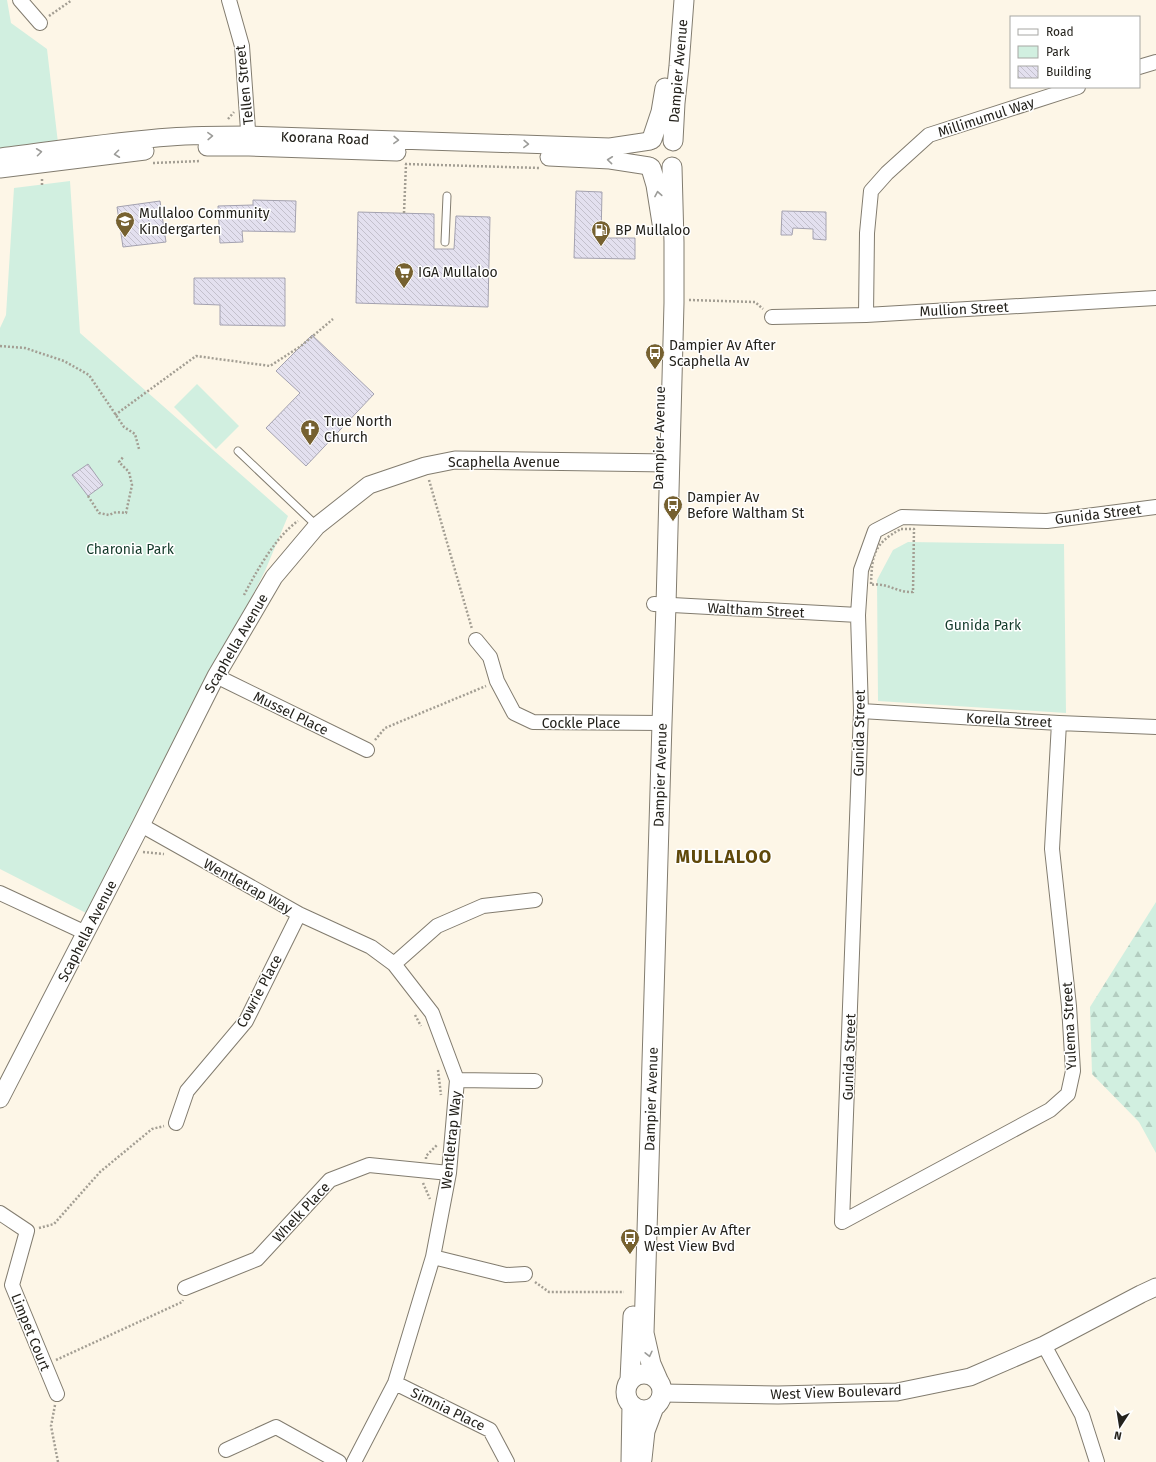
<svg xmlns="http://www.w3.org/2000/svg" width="1156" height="1462" viewBox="0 0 1156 1462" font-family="'Fira Sans',sans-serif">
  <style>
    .forest { fill: url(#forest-firs) }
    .green { fill: #d1efe0 }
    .building { fill: url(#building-back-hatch); stroke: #a4a2b0 }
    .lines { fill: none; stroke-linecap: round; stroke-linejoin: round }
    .service-casing { stroke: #827c6f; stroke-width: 9 }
    .minor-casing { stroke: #827c6f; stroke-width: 16 }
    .tertiary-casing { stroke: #827c6f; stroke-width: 19 }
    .secondary-casing { stroke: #827c6f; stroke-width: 21 }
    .path { stroke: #a39e93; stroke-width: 2.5; stroke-dasharray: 2 2; stroke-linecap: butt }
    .service { stroke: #fff; stroke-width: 7 }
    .minor { stroke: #fff; stroke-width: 14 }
    .tertiary { stroke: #fff; stroke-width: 17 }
    .secondary { stroke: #fff; stroke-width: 19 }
    .oneway { stroke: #9c9c99 }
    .labels { text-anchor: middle; stroke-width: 3; stroke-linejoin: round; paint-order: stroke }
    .street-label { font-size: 14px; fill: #24221c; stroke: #fff }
    .poi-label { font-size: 14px; fill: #24221c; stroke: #fff; text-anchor: start }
    .park-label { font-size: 14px; fill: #133a2a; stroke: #fff }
    .district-label { font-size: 18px; font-weight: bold; letter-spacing: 1px; fill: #5f480a; stroke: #fff }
  </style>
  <defs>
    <pattern id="forest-firs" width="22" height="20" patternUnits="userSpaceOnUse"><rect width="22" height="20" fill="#d1efe0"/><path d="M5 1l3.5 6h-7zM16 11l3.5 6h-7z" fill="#b3cdc0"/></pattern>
    <pattern id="building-back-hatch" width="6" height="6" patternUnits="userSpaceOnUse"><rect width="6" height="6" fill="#e3e0ef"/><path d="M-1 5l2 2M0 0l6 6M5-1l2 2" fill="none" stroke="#c3c0cc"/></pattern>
  </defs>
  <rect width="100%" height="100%" fill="#fdf6e7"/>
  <!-- forest -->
  <path class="forest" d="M1156,902V1153L1139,1122L1092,1074L1090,1007Z"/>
  <!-- green -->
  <path class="green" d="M0,0H7L11,23L47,49L58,143L0,149Z
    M70,181L80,333L288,516L265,571L88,914L0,869V328L6,315L14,188Z
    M197,384L239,426L216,449L174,407Z
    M908,542L1064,544L1066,713L878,701L877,580L893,550Z"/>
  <!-- building -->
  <path class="building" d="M576,191L602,192L601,238H635V259L574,258Z
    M253,200L296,201L295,232L242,231L243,242L220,243L218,206L253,205Z
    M160,201L166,242L123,247L117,207Z
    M782,211L826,212V240L813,239V229L793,228L792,235H781Z
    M358,212L434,214V249H454L456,216L490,217L488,307L356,303Z
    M194,278H285V326L220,325V305L194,304Z
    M312,335L374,394L306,466L266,428L300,393L276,371Z
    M88,464L103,485L88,496L72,475Z"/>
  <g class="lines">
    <defs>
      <path id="service" d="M445,242L447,196
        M238,451L317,526"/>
      <path id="minor" d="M20,0L40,23
        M229,0L242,46L249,144
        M1139,67L1156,62
        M866,315L867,233L871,191L887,173L929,135L1078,87
        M772,317L866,315L1156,298
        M654,604L858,615
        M476,640L490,657L497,681L514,713L533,722L662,723
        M216,676L367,750
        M861,711L1059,723L1156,727
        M141,825L299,914L371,947L394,964L432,1013L457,1080L449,1173L433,1257L395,1383L354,1462
        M0,893L86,933
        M394,964L437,926L483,906L535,900
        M457,1080L535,1081
        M176,1123L187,1091L246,1021L299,914
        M0,1213L27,1231L12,1285L57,1394
        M842,1222L861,711L858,615L861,570L875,531L902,517L1047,521L1156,507
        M842,1222L1050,1110L1068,1094L1073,1071L1069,1006L1052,849L1059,723
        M433,1257L506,1275L525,1274
        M185,1288L257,1259L330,1180L369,1165L449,1173
        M1044,1345L1082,1415L1097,1462
        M395,1383L490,1430L507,1462
        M226,1450L276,1427L339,1462"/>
      <path id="tertiary" d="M207,147H249L397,152
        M0,157C57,150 113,141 170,137C196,135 223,135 249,135L610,147L650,141
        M549,157L610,160L649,166
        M0,169L145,151
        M0,1099L141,825L216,676L274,577L317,526L369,485L425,466L455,460L669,463
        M662,1393L778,1395L897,1392L970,1377L1044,1345L1141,1294L1156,1287"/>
      <path id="secondary" d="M652,139L661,112L665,88
        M673,141L675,103L679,66L684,0
        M651,168L656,185L662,223
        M626 1392a18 18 0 1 1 36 0a18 18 0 1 1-36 0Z
        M630,1380L633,1316
        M658,1380L651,1364L644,1333L662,723L666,605L674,303V242L672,167
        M642,1459L645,1431L654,1407
        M631,1462L632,1405"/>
    </defs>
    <!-- service casing -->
    <use href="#service" class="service-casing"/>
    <!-- minor casing -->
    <use href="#minor" class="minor-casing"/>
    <!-- tertiary casing -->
    <use href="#tertiary" class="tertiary-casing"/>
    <!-- secondary casing -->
    <use href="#secondary" class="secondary-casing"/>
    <!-- path -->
    <path class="path" d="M49,16L72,0
      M228,119L234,112
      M153,163L200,161
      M405,164L540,168
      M42,179V185
      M404,213L406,164
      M689,300L755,302L763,309
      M0,346L25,348L64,361L89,375L124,427L135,434L139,449
      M115,415L196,356L270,366L301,346L333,319
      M429,480L472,629
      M88,496L99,513L109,515L116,512L126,513L132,485L129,472L119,462L124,456
      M901,529H914L913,592C897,593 887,582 871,585C872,555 873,544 901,529Z
      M244,595C256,572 276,536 298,521
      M375,740L385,728L486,686
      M143,852L164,854
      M415,1015L421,1026
      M438,1070L441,1095
      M426,1159V1156L438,1144
      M423,1183L430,1199
      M39,1228L54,1224L100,1172L152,1129L164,1126
      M535,1282L549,1292H624
      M56,1360L182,1302L183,1300
      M55,1405L51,1426L58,1462"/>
    <!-- service -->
    <use href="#service" class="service"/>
    <!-- minor -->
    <use href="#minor" class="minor"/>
    <!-- tertiary -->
    <use href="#tertiary" class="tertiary"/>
    <!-- secondary -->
    <use href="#secondary" class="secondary"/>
  </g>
  <!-- one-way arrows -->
  <defs><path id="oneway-chevron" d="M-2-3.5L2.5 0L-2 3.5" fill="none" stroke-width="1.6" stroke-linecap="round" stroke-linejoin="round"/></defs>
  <g class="oneway">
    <use href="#oneway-chevron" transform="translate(210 136) rotate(-2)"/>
    <use href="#oneway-chevron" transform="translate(396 140) rotate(2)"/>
    <use href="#oneway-chevron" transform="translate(526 144) rotate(2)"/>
    <use href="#oneway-chevron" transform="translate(39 152) rotate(-7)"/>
    <use href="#oneway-chevron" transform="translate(117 154) rotate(173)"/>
    <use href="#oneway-chevron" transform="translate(610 160) rotate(-174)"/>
    <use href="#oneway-chevron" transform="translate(658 194) rotate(-100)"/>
    <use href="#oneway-chevron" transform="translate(649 1354) rotate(77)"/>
  </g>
  <!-- icons -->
  <defs>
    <symbol id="school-pin" viewBox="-11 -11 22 30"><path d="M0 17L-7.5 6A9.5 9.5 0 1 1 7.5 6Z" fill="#766130" stroke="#fff"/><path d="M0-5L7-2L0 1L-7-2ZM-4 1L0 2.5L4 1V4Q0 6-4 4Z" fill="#fff"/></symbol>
    <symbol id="fuel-pin" viewBox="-11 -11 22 30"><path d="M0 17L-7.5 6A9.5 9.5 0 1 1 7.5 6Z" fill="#766130" stroke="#fff"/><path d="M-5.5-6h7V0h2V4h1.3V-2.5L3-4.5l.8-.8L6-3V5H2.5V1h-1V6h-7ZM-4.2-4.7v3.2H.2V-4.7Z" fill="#fff"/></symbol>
    <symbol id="supermarket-pin" viewBox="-11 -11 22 30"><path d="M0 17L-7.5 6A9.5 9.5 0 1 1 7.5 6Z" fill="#766130" stroke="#fff"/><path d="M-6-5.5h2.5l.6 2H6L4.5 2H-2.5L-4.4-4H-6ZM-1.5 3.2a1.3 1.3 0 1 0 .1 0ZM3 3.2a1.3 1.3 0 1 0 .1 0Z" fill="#fff"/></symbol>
    <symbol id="bus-pin" viewBox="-11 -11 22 30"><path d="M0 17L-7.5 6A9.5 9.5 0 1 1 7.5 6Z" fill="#766130" stroke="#fff"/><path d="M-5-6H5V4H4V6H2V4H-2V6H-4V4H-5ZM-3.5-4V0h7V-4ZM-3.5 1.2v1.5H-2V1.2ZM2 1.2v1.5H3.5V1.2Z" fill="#fff"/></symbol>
    <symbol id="church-pin" viewBox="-11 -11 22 30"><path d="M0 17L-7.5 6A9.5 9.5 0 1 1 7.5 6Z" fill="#766130" stroke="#fff"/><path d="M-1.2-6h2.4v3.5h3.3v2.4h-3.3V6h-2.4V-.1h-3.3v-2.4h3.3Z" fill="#fff"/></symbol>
  </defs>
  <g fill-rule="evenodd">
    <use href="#school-pin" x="114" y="210" width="22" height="30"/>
    <use href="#fuel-pin" x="590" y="219" width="22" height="30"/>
    <use href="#supermarket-pin" x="393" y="261" width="22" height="30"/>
    <use href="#bus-pin" x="644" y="342" width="22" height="30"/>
    <use href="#church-pin" x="299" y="418" width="22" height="30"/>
    <use href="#bus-pin" x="662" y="494" width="22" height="30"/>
    <use href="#bus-pin" x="619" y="1227" width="22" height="30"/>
  </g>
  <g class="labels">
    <!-- street labels -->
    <g class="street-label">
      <text transform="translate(678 71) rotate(-85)" y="5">Dampier Avenue</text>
      <text transform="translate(244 85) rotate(-96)" y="5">Tellen Street</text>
      <text transform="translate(986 117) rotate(-18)" y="5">Millimumul Way</text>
      <text transform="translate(325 138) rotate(2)" y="5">Koorana Road</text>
      <text transform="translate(964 309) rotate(-3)" y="5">Mullion Street</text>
      <text transform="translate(659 438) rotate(-89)" y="5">Dampier Avenue</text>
      <text x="504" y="467">Scaphella Avenue</text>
      <text transform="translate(1098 514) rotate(-7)" y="5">Gunida Street</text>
      <text transform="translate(756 610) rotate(3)" y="5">Waltham Street</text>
      <text transform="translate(236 643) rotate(-60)" y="5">Scaphella Avenue</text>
      <text transform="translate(291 713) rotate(26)" y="5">Mussel Place</text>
      <text transform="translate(1009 720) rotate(3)" y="5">Korella Street</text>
      <text x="581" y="728">Cockle Place</text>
      <text transform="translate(859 733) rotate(-89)" y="5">Gunida Street</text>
      <text transform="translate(660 775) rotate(-88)" y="5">Dampier Avenue</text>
      <text transform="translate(248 886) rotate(29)" y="5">Wentletrap Way</text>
      <text transform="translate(87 931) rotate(-63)" y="5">Scaphella Avenue</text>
      <text transform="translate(259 991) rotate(-62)" y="5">Cowrie Place</text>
      <text transform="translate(1069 1026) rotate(-93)" y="5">Yulema Street</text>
      <text transform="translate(849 1057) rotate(-88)" y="5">Gunida Street</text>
      <text transform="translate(651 1099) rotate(-88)" y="5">Dampier Avenue</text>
      <text transform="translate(451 1140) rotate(-84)" y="5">Wentletrap Way</text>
      <text transform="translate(301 1212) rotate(-47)" y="5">Whelk Place</text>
      <text transform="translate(31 1332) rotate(68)" y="5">Limpet Court</text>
      <text transform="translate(836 1392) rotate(-2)" y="5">West View Boulevard</text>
      <text transform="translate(448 1409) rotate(26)" y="5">Simnia Place</text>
    </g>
    <!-- poi labels -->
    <g class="poi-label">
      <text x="139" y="218">Mullaloo Community<tspan x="139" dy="16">Kindergarten</tspan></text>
      <text x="615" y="235">BP Mullaloo</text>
      <text x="418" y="277">IGA Mullaloo</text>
      <text x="669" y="350">Dampier Av After<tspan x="669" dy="16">Scaphella Av</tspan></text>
      <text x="324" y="426">True North<tspan x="324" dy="16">Church</tspan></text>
      <text x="687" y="502">Dampier Av<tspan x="687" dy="16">Before Waltham St</tspan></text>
      <text x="644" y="1235">Dampier Av After<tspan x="644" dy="16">West View Bvd</tspan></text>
    </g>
    <!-- park labels -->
    <g class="park-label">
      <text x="130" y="554">Charonia Park</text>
      <text x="983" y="630">Gunida Park</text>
    </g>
    <!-- district labels -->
    <g class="district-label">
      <text x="724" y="863">MULLALOO</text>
    </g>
  </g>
  <!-- legend -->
  <rect x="1010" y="16" width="130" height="72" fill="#ffffff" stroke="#a7a7a4"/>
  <rect x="1018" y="29" width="20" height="6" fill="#ffffff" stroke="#a7a7a4"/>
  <text x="1046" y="36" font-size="12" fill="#24221c">Road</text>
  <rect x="1018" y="46" width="20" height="12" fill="#d1efe0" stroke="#a7a7a4"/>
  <text x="1046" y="56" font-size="12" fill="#24221c">Park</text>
  <rect x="1018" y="66" width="20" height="12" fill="url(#building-back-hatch)" stroke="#a7a7a4"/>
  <text x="1046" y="76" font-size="12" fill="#24221c">Building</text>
  <!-- north arrow -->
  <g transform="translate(1120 1426) rotate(192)" stroke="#ffffff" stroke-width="3" paint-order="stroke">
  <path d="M0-3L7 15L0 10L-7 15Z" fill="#24221c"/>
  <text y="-6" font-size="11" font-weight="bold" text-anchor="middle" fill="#24221c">N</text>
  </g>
</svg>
